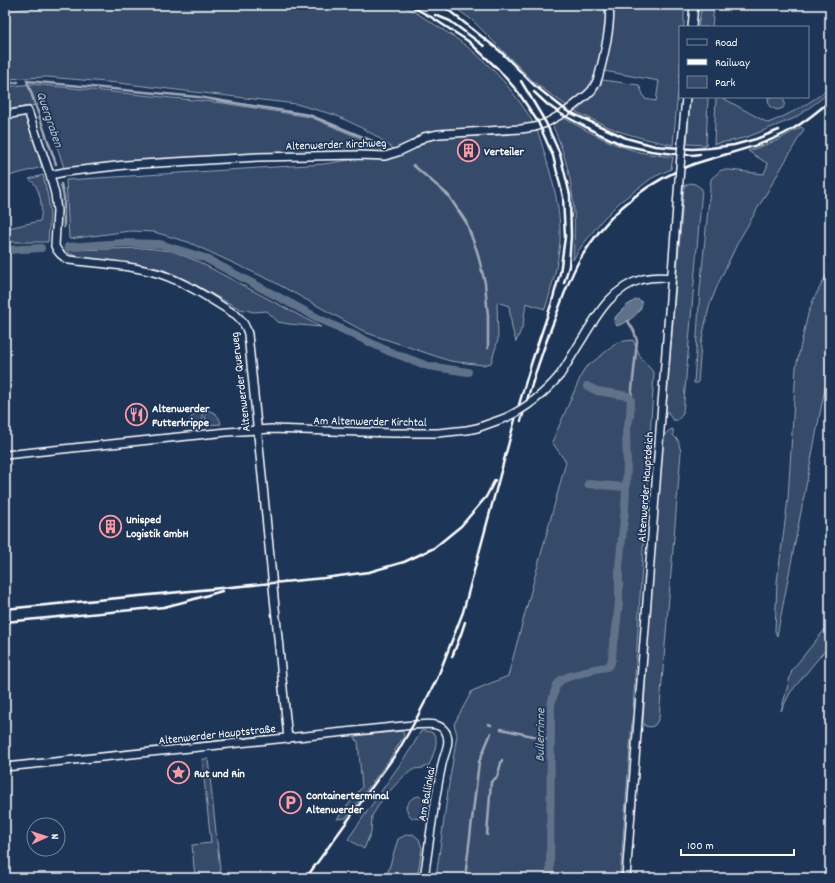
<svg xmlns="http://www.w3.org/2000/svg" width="835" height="883" viewBox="0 0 835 883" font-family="Dekko,sans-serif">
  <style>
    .green { fill: #364b69; stroke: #9aa5b4 }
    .water { fill: #617289; stroke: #a0aab8 }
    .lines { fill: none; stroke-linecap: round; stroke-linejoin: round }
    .stream { stroke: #a0aab8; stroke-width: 2.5 }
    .canal { stroke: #617289; stroke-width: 8 }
    .minor-casing { stroke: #fff; stroke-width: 10 }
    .minor { stroke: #1d3557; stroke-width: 7 }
    .rail { stroke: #fff; stroke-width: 2.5 }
    .minor-bridge-casing { stroke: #fff; stroke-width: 10; stroke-linecap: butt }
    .minor-bridge { stroke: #1d3557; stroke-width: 7 }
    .labels { text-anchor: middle; stroke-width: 3.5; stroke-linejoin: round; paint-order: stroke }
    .street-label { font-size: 12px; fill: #fff; stroke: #1d3557 }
    .poi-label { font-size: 12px; font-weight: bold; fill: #fff; stroke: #1d3557; text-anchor: start }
    .water-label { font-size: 13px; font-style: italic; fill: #b8c0ca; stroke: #1d3557 }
  </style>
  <rect width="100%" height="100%" fill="#1d3557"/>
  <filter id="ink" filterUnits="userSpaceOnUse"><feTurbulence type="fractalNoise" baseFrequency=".025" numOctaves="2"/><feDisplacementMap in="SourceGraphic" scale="8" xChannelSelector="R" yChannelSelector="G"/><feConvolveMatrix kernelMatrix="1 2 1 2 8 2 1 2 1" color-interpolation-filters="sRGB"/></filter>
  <g filter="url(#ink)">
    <!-- green -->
    <path class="green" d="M63,5H401C406,7 411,10 415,12C426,19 437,26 448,33C484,56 514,89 535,126C541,138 546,159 550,172C556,194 561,218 560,241C558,265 552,287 545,309L526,303L523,325L516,342L512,328L509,306L497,302L498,340L491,363L483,365L450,361L367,333L272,281L188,242L154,232L130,231L69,239L66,180L324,164L398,152L376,136L358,126L335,115L296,104L118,83L47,77L5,79V11Z
      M451,5H604C605,10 607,15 607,20C606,32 596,83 590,90C583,96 575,101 567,106L535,83L472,20Z
      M613,5H684V27H680V70L673,145C654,141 635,137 616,130C603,125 590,118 576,112L597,89L603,80L639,85L645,99L656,101L659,81L604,71C608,49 613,27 613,5Z
      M702,5H714L712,27H698Z
      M31,84L223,103L310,117L381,147L383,152L326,153L124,163L64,168L43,104L5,110V87Z
      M830,88V91L821,99L795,118L750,136L736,140L714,144L716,97H721L768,123C791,114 810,103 830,88Z
      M690,97H708L706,145L687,144Z
      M768,97H782C785,100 785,105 783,108L777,110L769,106Z
      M26,115L42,167L5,177V118Z
      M564,118C585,130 607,142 629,149C643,154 658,155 673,157L671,169L652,178L620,202L602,220L578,251L573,260C577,209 573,171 552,124Z
      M801,127L804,129L738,242L719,282L710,304L706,320L701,344L698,383H694L700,289L711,179L721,170H730L764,174L768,164L748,151L778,140Z
      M43,175L48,197L50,214L48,242H5V219L8,228L40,221C43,210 41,196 36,186C34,183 31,181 29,179Z
      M690,183L695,184L702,189L683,413C675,428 670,417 666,408L684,186Z
      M145,248L172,251L197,261L321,327L289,324L278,322L267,311L254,312L240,309L184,279L162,269L142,265L77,257L67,252L71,250Z
      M830,269V365L823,398L777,636L775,631L777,582L788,499L796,367L801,344L808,314L814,298Z
      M633,340L641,358L654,373L633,709L620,878H436L448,790L457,735L454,724L472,691L508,676L566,462L552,442L584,369L618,342Z
      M202,410L203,425L189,427C188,418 194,413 202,410Z
      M205,410C213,411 219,414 221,424L206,425Z
      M673,429V435L678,440L681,452L659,718L655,725L651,727L645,726L643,722L651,595L663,439C666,433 667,431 673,429Z
      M830,623V644L790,693L781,711L792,670Z
      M403,731L404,736L389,760L346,818L337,819L362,787L358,741L355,740V736Z
      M421,731C425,731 430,731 434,734C440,739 432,759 429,765L423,768L414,769L403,777L383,798L372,816L371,832L364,849L348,839L412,747Z
      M202,759H208L221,878H195L192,845L211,843Z
      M420,796L426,800C426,806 425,812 422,818C411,820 409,817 406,807C409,800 412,797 420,796Z
      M413,834L419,839L422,848L417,878H386L398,839L406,835Z"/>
    <!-- water -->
    <path class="water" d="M637,299L641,301C642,302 642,305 641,307C638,316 625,323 617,326L614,322L616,316L626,306Z"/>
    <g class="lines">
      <!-- stream -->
      <path class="stream" d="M5,84L18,82
        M56,164L27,81L198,97L309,115L375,142L384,148
        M413,165L448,195L466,222L477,251L485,283L488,316V348
        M61,184L64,197V227
        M628,321L634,331L637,341L636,351L631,399
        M488,724L491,725
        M501,729L551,740
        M487,835L491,782L497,777L502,760
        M465,878L479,762L491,733"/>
      <!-- canal -->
      <path class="canal" d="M68,247L123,243L160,244L205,258L318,318L388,351L428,366L468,372
        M5,250L41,248
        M588,484L625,487
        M550,878L551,705L556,686L561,680L570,676L582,673L594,669L607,667L610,665L612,659L613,644L615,638L619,601V567L625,509L627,465L626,432L630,416L631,399L628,396L597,391L587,386"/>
      <defs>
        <path id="minor" d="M692,27L694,5
          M5,115L28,111L50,175L55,194L57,211L55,246C58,253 62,257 69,260C99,264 131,265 160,274C187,283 212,300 236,315C242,320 246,326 248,334L288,739
          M682,143L686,97
          M50,175L65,172L125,165L258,157L359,155L385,156L398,152L413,145L424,137L439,134L521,129L535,127L546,123L567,111L587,95L592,90L597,81L599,75C604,56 612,24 609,5
          M560,375C568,363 575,350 583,338C598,313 613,287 643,279C652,277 662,277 671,278
          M5,455L227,432L271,429L392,433H438L467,430L477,428L505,418
          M5,767L413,725C423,725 438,721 445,731C451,739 446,751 443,760C434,799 430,839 424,878
          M626,878L679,180"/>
      </defs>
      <!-- minor casing -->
      <use href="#minor" class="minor-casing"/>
      <!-- minor -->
      <use href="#minor" class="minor"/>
      <!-- rail -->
      <path class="rail" d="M442,5L500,51L534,85L567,111L626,138L655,146L692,149L710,148L734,145L756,139L779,130
        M435,15L450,21L484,46
        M521,81L546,123L560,154L570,195L571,236L569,266L564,283
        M534,92L548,105L561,114L599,134L623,145L651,151L674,154L693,155L700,154
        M521,421C530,389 540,358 552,326C561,304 568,280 580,259C583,254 587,249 590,244C616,206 651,180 694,164C726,153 762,147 791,130C805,122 818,111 830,101
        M5,609L324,578L369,572L404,562L434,548L461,526L486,497L495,480
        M5,622L164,607L191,600L222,591
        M452,657L461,634L465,622
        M306,878L398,751L413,725L437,679L463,612L520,401L532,361L551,305L560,273L565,237L563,197L553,156L538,122L518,92L498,69L468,41L431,17L409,5"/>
      <defs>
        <path id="minor-bridge" d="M679,180L682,143
          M505,418C527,408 545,393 560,375"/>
      </defs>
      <!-- minor-bridge casing -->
      <use href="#minor-bridge" class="minor-bridge-casing"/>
      <!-- minor-bridge -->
      <use href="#minor-bridge" class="minor-bridge"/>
    </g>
  </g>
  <!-- icons -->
  <defs>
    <symbol id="building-ring" viewBox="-11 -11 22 22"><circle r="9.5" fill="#1d3557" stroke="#ff9aa2" stroke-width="1.5"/><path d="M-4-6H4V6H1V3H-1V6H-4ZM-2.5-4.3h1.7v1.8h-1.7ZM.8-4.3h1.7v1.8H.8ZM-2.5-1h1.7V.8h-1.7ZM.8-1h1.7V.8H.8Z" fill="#ff9aa2"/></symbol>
    <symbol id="restaurant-ring" viewBox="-11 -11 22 22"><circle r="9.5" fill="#1d3557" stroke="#ff9aa2" stroke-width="1.5"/><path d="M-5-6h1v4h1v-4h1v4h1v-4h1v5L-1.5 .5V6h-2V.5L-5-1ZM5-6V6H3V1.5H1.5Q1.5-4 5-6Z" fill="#ff9aa2"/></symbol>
    <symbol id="sight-ring" viewBox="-11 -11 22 22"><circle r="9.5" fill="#1d3557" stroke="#ff9aa2" stroke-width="1.5"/><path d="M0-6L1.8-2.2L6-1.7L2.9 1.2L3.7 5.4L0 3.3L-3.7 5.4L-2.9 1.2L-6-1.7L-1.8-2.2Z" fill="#ff9aa2"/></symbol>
    <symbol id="parking-ring" viewBox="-11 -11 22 22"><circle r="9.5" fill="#1d3557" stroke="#ff9aa2" stroke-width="1.5"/><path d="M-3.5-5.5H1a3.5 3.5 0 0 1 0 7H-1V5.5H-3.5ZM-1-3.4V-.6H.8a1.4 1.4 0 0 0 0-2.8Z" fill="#ff9aa2"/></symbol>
  </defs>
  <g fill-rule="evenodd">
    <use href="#building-ring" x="456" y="138" width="25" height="25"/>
    <use href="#restaurant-ring" x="124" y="402" width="25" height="25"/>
    <use href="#building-ring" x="98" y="514" width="25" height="25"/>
    <use href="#sight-ring" x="166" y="760" width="25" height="25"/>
    <use href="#parking-ring" x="278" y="790" width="25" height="25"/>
  </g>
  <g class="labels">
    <!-- street labels -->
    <g class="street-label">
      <text transform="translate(336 144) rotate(-2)" y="4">Altenwerder Kirchweg</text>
      <text transform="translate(240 382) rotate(-97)" y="4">Altenwerder Querweg</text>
      <text transform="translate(370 421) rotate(1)" y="4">Am Altenwerder Kirchtal</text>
      <text transform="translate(645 487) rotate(-86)" y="4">Altenwerder Hauptdeich</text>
      <text transform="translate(217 734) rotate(-6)" y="4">Altenwerder Hauptstraße</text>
      <text transform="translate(426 794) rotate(-80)" y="4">Am Ballinkai</text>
    </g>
    <!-- poi labels -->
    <g class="poi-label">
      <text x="484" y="155">Verteiler</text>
      <text x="152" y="412">Altenwerder<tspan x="152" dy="14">Futterkrippe</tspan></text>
      <text x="126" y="523">Unisped<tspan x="126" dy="14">Logistik GmbH</tspan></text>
      <text x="194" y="777">Rut und Rin</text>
      <text x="306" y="799">Containerterminal<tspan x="306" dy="14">Altenwerder</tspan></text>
    </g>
    <!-- water labels -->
    <g class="water-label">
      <text transform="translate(51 119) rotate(71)" y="5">Quergraben</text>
      <text transform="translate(539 735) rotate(-89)" y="5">Bullerrinne</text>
    </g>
  </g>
  <!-- margin -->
  <rect width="835" height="883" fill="none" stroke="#1d3557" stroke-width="20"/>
  <rect x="10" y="10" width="815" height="863" fill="none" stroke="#fff" stroke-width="1.5" filter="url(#ink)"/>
  <!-- legend -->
  <rect x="679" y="26" width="130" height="72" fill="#1d3557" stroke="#77869a"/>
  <rect x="687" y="39" width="20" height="6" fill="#1d3557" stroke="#77869a"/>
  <text x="715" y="46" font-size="12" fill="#ffffff">Road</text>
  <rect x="687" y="59" width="20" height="6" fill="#ffffff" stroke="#77869a"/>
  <text x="715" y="66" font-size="12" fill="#ffffff">Railway</text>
  <rect x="687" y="76" width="20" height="12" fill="#364b69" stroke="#77869a"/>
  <text x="715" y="86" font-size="12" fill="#ffffff">Park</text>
  <!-- north arrow -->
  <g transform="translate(46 837) rotate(87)"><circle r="19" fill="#1d3557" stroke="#77869a"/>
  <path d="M0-3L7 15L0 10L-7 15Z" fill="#ff9aa2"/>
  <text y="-6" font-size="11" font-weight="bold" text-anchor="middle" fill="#ffffff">N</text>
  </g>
  <!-- scale -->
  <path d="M681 849v6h113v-6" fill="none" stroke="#ffffff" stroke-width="2"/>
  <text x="687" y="849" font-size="12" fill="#ffffff" stroke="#1d3557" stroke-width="3" paint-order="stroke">100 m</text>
</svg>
